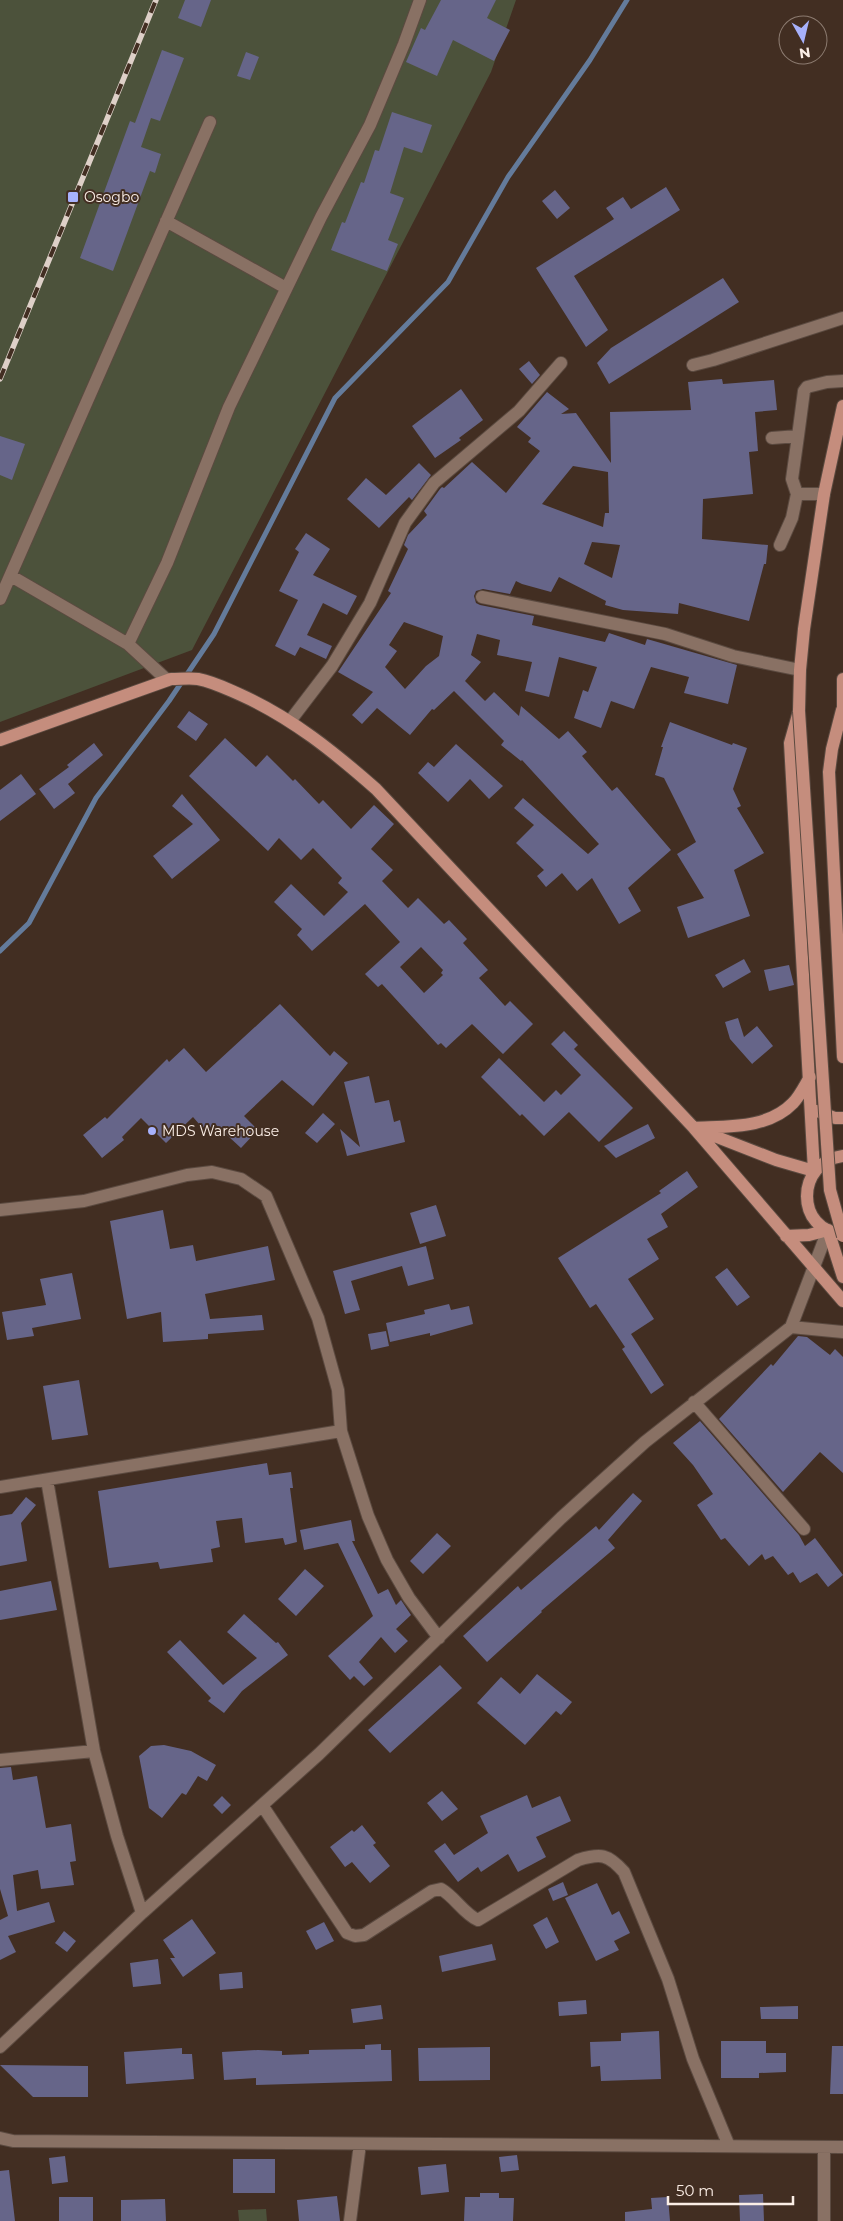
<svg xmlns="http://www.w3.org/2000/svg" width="843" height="2221" viewBox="0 0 843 2221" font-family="Montserrat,sans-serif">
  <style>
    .green { fill: #4c523b }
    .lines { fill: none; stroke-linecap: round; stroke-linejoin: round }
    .stream { stroke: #647b9b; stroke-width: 5 }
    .building { fill: #666589; fill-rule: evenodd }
    .minor-casing { stroke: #5b4a40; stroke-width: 14 }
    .major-casing { stroke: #5b4a40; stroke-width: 14 }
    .minor { stroke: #897164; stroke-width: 12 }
    .major { stroke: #c58d7d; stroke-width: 12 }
    .rail-casing { stroke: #ded0c8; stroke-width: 5.5 }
    .rail { stroke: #422e22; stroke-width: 4; stroke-dasharray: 11; stroke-linecap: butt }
    .major-bridge-casing { stroke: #5b4a40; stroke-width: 14; stroke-linecap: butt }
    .major-bridge { stroke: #c58d7d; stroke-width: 12 }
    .poi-dot { fill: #a7b1fc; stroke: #422e22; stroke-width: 2 }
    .labels { text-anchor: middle; stroke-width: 4; stroke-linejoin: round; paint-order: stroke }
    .poi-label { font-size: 14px; fill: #fbeee6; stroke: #422e22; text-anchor: start }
  </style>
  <rect width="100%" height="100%" fill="#422e22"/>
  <!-- green -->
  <path class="green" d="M0,0H516L491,72L192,650L0,722Z
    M266,2209L267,2221H239L238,2210Z"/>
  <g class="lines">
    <!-- stream -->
    <path class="stream" d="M0,951L29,923L96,798L169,701L214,634L335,398L448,282L508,177L590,60L627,0"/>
  </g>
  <!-- building -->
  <path class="building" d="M185,0H211L201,27L178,18Z
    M441,0H496L487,18L510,30L494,61L453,40L437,76L406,62L421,28L425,30Z
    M162,50L184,58L160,121L151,118L141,147L161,154L155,173L150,171L113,271L80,258L130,121L135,123Z
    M246,52L259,57L250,80L237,76Z
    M392,112L432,125L422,153L404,147L390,193L404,198L388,240L398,244L387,271L331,250L342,222L345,223L361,182L364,183L375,150L379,151Z
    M666,187L680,210L574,276L608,330L586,347L536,268L614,219L606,208L623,197L631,209Z
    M555,190L570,208L557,219L542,201Z
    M723,278L739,302L609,384L597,363L611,348Z
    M529,361L540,375L532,384L519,369Z
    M722,379L723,384L774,380L777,410L755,412L758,451L749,452L753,494L703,499L702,539L768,545L766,564H764L749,621L679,603L678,614L623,610L605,605L606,601L559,577L551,592L522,584L516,581L510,594L483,589L476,591L474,596L476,603L480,605L534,616L532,625L605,642L609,633L645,645L647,639L737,665L728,704L684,693L689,677L651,667L634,709L611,701L601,728L574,718L583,690L588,692L597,667L559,657L549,697L525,691L532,662L497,655L500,640L477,634L471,655L481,662L465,681L485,701L494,692L519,716L521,706L559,739L568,731L587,752L582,756L612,791L617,787L671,850L628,888L641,911L619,924L592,878L577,891L562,873L546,887L537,876L544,870L516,843L534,825L514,808L523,798L588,854L599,844L522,760L521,761L501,745L504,741L454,691L434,710L432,709L410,735L377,708L362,724L352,715L373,692L338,672L391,593L388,591L408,549L404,545L408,535L427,515L424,511L440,489L442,487L444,488L472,462L506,493L540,451L528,442L531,438L517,427L547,392L569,409L561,414L576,413L611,463L610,412L691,410L688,382ZM573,466L608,472L609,513H605L603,527L542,504ZM592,542L620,545L612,578L584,564ZM404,622L443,636L439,656L426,666L405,689L385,667L397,651L389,645Z
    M461,389L483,420L459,438L461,440L435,458L412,426Z
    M0,436L25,444L12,480L0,475Z
    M419,463L431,475L412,500L409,497L379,528L347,499L366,478L386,495Z
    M306,533L330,549L313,575L357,596L347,615L323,603L307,635L332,646L326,659L300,647L295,656L275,646L298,600L279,591L299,552L295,549Z
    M189,711L208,724L196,741L177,727Z
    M670,722L732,745L733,743L747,748L733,789L741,806L737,808L764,853L734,870L750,916L688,938L677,907L704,898L677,854L696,842L664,778L655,775L663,747H661Z
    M225,738L256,767L267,755L293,781L295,779L319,804L323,800L351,829L374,805L394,824L371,849L393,870L382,881L408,908L418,898L444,924L449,920L467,939L463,943L488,970L479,978L505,1006L510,1001L533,1024L503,1054L472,1024L446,1048L441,1043L438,1045L382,984L378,987L365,974L400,942L365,904L312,951L297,935L302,929L274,902L291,884L324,916L348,892L338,883L342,878L313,848L301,860L279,838L268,851L189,776ZM421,947L443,970L441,973L443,975L424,993L400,967Z
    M94,743L103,755L68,784L75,793L54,809L39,789L69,767L67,765Z
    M456,744L503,786L489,799L470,779L448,802L418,773L428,762L434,767Z
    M21,774L36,794L0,821V790Z
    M182,794L220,840L172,879L153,856L193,824L172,806Z
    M744,959L751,972L723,988L715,975Z
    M789,965L794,985L769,991L764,970Z
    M280,1004L330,1056L334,1051L348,1063L313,1106L282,1080L244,1116L258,1130L241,1148L215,1124L206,1132L193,1117L166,1143L141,1118L122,1137L124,1140L102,1158L83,1135L105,1117L107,1119L167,1059L169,1062L184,1048L206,1072Z
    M738,1018L744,1037L757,1026L773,1046L752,1064L753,1065L730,1039L725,1022Z
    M564,1031L578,1045L574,1049L633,1108L599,1142L569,1112L544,1136L522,1114L520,1116L481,1077L499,1058L544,1102L556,1090L561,1095L581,1075L551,1044Z
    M369,1076L375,1103L389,1100L394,1122L400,1120L405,1142L347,1156L340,1129L360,1147L344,1082Z
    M323,1113L335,1124L317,1143L305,1133Z
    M648,1124L655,1138L616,1158L604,1146Z
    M687,1171L698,1187L661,1214L668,1227L647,1239L659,1259L628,1279L654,1319L631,1334L664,1385L651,1394L622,1349L625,1347L596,1304L590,1308L558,1258L661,1193L659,1191Z
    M436,1205L446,1236L420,1244L410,1213Z
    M163,1210L170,1249L193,1245L196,1261L268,1246L275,1280L205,1294L210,1319L262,1315L264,1330L208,1334V1339L163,1342L161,1312L127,1319L110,1221Z
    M426,1246L434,1279L408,1286L402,1266L351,1281L360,1310L345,1314L333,1271Z
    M727,1268L750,1297L737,1306L715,1277Z
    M72,1273L81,1319L32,1328L34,1336L7,1340L2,1312L46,1305L40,1279Z
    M449,1304L451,1310L469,1306L473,1324L430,1336V1333L390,1342L386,1323L425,1314L424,1310Z
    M386,1331L389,1346L371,1350L368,1334Z
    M798,1336L807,1337L830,1355L835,1349L843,1357V1473L820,1452L783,1492L719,1419L771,1364L773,1366Z
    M79,1380L88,1435L52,1440L43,1386Z
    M700,1421L799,1535L805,1546L815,1538L843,1575L828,1587L817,1573L800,1583L793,1572L788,1575L773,1556L765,1560L762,1554L749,1566L725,1538L721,1540L697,1505L713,1494L693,1465L673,1443Z
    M267,1463L269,1475L291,1472L293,1488H290L297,1542L285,1545L283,1538L245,1543L242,1518L216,1521L220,1547L211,1549L213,1562L160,1569L158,1562L109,1568L98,1491Z
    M633,1493L642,1501L608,1540L615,1548L541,1611L542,1612L487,1662L463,1636L518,1586L521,1590L596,1526L599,1530Z
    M26,1497L36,1505L21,1523L27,1561L0,1566V1516L12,1514Z
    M351,1520L355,1541H352L378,1594L388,1589L396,1605L401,1600L411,1615L396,1629L408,1641L395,1653L381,1637L359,1662L373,1678L364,1686L354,1676L350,1680L328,1656L373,1616L338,1543L304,1550L300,1530Z
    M437,1533L451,1546L423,1574L410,1561Z
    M305,1569L324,1586L296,1616L278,1599Z
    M51,1581L57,1610L0,1620V1591Z
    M244,1614L276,1643L278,1642L288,1655L242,1691L224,1713L208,1701L211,1698L167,1652L180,1640L223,1685L257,1658L227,1632Z
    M440,1665L462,1688L390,1753L368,1730Z
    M537,1674L572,1702L561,1715L556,1711L525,1745L477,1703L501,1677L520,1694Z
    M164,1745L191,1751L216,1765L207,1781L198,1776L186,1795L182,1793L162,1818L149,1808L139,1756L151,1746Z
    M11,1767L13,1780L37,1776L46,1828L71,1824L76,1861L70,1862L74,1885L41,1889L38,1870L13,1875L17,1911L49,1902L55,1922L8,1936L16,1952L0,1960V1920L8,1916L0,1889V1768Z
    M442,1791L458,1809L442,1821L427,1803Z
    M527,1795L532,1808L560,1796L571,1821L536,1837L546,1857L518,1872L508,1854L481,1872L478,1867L458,1882L434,1851L445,1843L454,1855L488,1833L480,1816Z
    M222,1796L231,1805L222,1814L213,1805Z
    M362,1825L376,1843L373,1845L390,1866L370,1883L352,1862L345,1867L330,1847L352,1830L354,1832Z
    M563,1882L568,1895L553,1901L548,1889Z
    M597,1883L612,1915L619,1911L630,1933L614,1941L619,1950L596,1961L565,1898Z
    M547,1917L559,1942L546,1949L533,1925Z
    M192,1919L216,1953L183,1977L170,1958H175L163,1940Z
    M324,1922L334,1941L316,1950L306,1931Z
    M64,1931L76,1941L67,1952L55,1943Z
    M492,1944L496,1960L442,1972L439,1956Z
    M158,1959L161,1984L133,1987L130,1963Z
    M242,1972L243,1988L220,1990L219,1974Z
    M586,2000L587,2014L559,2016L558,2002Z
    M381,2005L383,2019L353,2023L351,2009Z
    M798,2006V2019H761L760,2007Z
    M659,2031L661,2079L601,2081L600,2066L591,2067L590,2042L621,2041V2033Z
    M721,2041H766V2053H786V2072L759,2073V2078H721Z
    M381,2044V2050H391L392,2081L256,2085V2078L224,2080L222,2052L258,2050L282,2051V2055L309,2054V2050L365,2049V2045Z
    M832,2046H843V2094H830Z
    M490,2047V2080L419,2081L418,2048Z
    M182,2048V2054H192L194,2079L126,2084L124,2052Z
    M0,2065L88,2066V2097H33Z
    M517,2155L519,2170L501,2172L499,2157Z
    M65,2156L68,2182L52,2184L49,2158Z
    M233,2159H275V2193H233Z
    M446,2164L449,2192L421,2195L418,2167Z
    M9,2170L15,2221H0V2171Z
    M480,2193H499V2198H514L513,2221H464L465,2197H480Z
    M763,2194L764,2221H740L739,2195Z
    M337,2196L340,2221H299L297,2200Z
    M59,2197H93V2221H59Z
    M668,2197L670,2221H625V2212L652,2209L651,2198Z
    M165,2199L166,2221H121V2200Z"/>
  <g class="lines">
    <defs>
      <path id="minor" d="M166,221L286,288
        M693,365L713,360L843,318
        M772,438L798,436L804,391L807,387L827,382L843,381
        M797,494L792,479L798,436
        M780,545L792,518L797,494H824
        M11,576L128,644L167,680
        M482,597L665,634L733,656L800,670
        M0,599L210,122
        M128,644L167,563L229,407L321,217L370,125L404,44L420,0
        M290,721L332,666L370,603L405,523L434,483L519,411L561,363
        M0,1210L84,1201L187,1175L212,1172L241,1179L266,1196L318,1318L338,1390L341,1431L368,1516L387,1560L409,1598L439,1638
        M791,1327L843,1332
        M694,1402L804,1529
        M47,1480L94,1751L117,1836L142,1913
        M0,1487L341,1431
        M0,1760L94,1751
        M262,1805L347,1933L355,1936L364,1935L432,1891L441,1889C455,1897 464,1914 478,1920L578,1860C601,1853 608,1854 624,1872L668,1979L693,2059L729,2146
        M0,2047L142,1913L319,1754L561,1518L645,1442L791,1327L828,1230
        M0,2138L13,2141L843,2147
        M350,2221L360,2144
        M824,2221V2147"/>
      <path id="major" d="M842,710L832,749L829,772L843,1057
        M843,719V679
        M0,740L171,679C180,679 190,678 198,679C214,682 227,689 241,695C292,718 334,752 376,789L694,1128L843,1301
        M817,1111L835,1118H843
        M694,1128C728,1126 768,1129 793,1103C800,1096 805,1085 810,1077
        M699,1130L776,1160L814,1171
        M843,1156C795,1162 795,1231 843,1234
        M814,1171L790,743L799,711L800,670L804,629L824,494L843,406
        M828,1230L843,1277
        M786,1236L809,1235L828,1230"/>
    </defs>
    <!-- minor casing -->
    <use href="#minor" class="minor-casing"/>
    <!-- major casing -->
    <use href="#major" class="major-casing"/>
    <!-- minor -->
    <use href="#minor" class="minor"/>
    <!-- major -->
    <use href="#major" class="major"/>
    <defs>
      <path id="rail" d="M0,379L156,0"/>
    </defs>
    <!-- rail casing -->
    <use href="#rail" class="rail-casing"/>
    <!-- rail -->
    <use href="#rail" class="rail"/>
    <defs>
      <path id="major-bridge" d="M799,711L830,1190L843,1236"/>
    </defs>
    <!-- major-bridge casing -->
    <use href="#major-bridge" class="major-bridge-casing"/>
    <!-- major-bridge -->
    <use href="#major-bridge" class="major-bridge"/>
  </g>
  <!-- markers -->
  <g class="poi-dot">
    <rect x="67" y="191" width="12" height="12" rx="2.5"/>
    <circle cx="152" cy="1131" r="5"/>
  </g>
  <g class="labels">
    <!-- poi labels -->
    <g class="poi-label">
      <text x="84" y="202">Osogbo</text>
      <text x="162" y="1136">MDS Warehouse</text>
    </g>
  </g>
  <!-- north arrow -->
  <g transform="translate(803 40) rotate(172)"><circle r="24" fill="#422e22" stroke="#8c7b70"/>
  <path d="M0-4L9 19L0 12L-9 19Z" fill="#a7b1fc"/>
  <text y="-8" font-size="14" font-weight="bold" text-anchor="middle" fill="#fbeee6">N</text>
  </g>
  <!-- scale -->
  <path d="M668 2196v8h125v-8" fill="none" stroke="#fbeee6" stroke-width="2.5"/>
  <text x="676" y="2196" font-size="15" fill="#fbeee6" stroke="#422e22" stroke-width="4" paint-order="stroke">50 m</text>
</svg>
